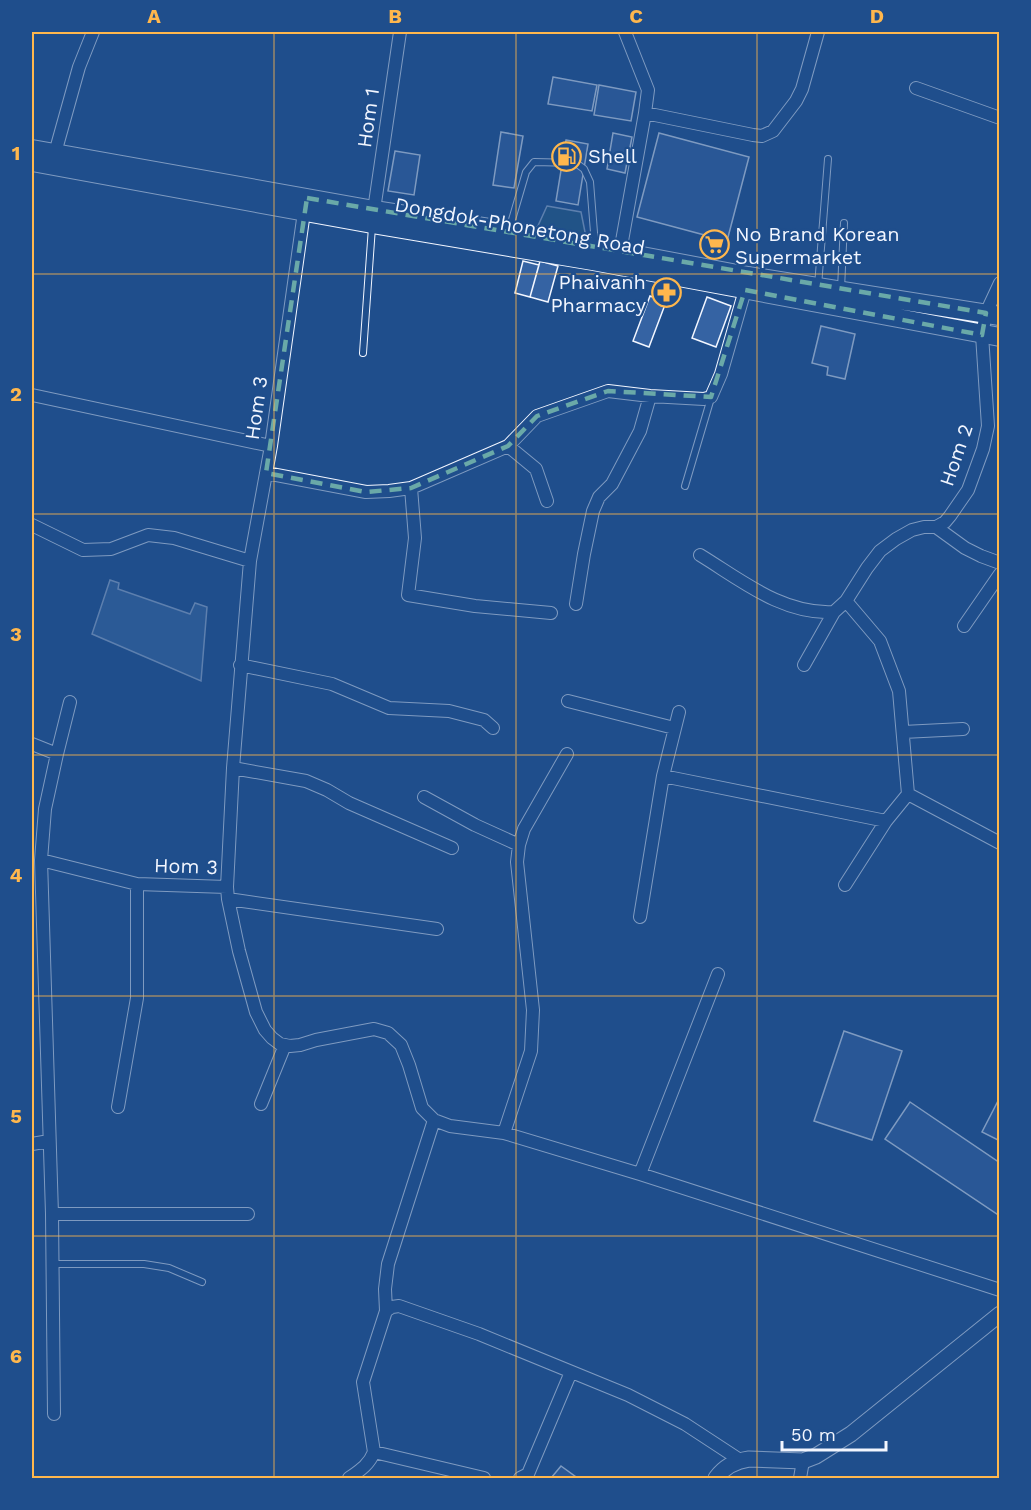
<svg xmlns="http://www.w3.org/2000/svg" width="1031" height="1510" viewBox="0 0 1031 1510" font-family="'Work Sans',sans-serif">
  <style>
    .green { fill: #245a82; stroke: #a8bbd7; stroke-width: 1.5 }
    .water { fill: #3b69a3; stroke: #a8bbd7; stroke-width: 1.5 }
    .building { fill: #3563a3; stroke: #f2f6ff; stroke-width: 1.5 }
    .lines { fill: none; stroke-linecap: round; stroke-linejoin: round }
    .service-casing { stroke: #f2f6ff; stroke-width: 8 }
    .minor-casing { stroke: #f2f6ff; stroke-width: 14 }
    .tertiary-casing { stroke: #f2f6ff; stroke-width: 17 }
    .secondary-casing { stroke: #f2f6ff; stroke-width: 20 }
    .service { stroke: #1f4e8c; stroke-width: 6 }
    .minor { stroke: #1f4e8c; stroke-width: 12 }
    .tertiary { stroke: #1f4e8c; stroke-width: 15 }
    .secondary { stroke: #1f4e8c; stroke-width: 18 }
    .marked { fill: none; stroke: #6aa9a8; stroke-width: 4.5; stroke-dasharray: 12 8; stroke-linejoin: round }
    .grid { fill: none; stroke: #ffb74d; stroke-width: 1.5; stroke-opacity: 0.55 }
    .labels { text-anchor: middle; stroke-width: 4.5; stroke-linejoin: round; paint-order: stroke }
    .street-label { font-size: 20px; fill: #f2f6ff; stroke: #1f4e8c }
    .poi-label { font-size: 20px; fill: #f2f6ff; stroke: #1f4e8c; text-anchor: start }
    .neatline { fill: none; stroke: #ffb74d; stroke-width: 2 }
    .grid-label { font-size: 20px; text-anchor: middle; font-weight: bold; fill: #ffb74d }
  </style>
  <rect width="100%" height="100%" fill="#1f4e8c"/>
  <!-- green -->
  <path class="green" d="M547,206L581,212L586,237L537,228Z"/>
  <!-- water -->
  <path class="water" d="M110,580L119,583L118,589L190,614L195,603L207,607L201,681L92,634Z"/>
  <!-- building -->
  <path class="building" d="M553,77L597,85L592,111L548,104Z
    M599,85L636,92L631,121L594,115Z
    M501,132L523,136L514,188L493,185Z
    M613,133L632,137L625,173L607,169Z
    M659,133L749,157L727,241L637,217Z
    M566,140L588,144L578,205L556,201Z
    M395,151L420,155L414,195L388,191Z
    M523,261L539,265L530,297L515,293Z
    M540,261L558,266L548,302L530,297Z
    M650,296L666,302L649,347L633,341Z
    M707,297L731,306L716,347L692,338Z
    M821,326L855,334L845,379L827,375L828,367L812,363Z
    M844,1031L902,1051L872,1140L814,1121Z
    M1000,1097V1141L982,1132Z
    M910,1102L1000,1163V1216L885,1139Z
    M561,1466L576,1477V1478H551Z"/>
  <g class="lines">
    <defs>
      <path id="service" d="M509,230L526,172L534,162L576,163L584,169L590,182L595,245
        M818,286L828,159
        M841,289L844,223
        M363,353L372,227
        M685,486L711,398
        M52,1264H144L169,1268L202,1282"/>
      <path id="minor" d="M916,88L1000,118
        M645,113L753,135L762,136L773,131L796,101L802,89L818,32
        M55,153L79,67L93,32
        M305,205L271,446L250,561L233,768L227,887L228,899L239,951L256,1012L265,1030L272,1038L280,1044L290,1046L300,1045L316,1040L374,1029L388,1033L401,1045L409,1065L422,1108L434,1120L450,1126L504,1133L640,1174L1000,1290
        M374,210L400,32
        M620,252L645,113L648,90L625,32
        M32,395L271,446
        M508,446L536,469L547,501
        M266,473L366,492L389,491L411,488L508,446L537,416L608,391L650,396L704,399L711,397L721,374L745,290
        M411,488L415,538L408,595L475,606L551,613
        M32,525L83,550L111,549L148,535L174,538L250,561
        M936,527L945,522L950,516L968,490L983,449L988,426L982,335L986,313L1000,283
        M700,555C741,580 783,615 834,612
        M576,604L584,554L593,511L599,497L612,484L640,431L650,396
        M964,626L1000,574
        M240,665L332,684L389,708L449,711L484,720L493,728
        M804,665L834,612L846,601L867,568L880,551L896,539L912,530L924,527H936L965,548L981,556L1000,563
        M568,701L674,728
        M903,732L963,729
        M32,744L57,754
        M233,768L306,781L327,790L349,803L452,848
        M663,776L886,821
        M908,794L1000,843
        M424,797L475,825L519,845
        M41,860L45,809L57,754L70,702
        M845,885L886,821L908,794L899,691L880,641L846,601
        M228,899L437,929
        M640,917L663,776L679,712
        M261,1104L285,1045
        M118,1107L137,998V884
        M504,1133L531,1051L533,1010L517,862L519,845L524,829L567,754
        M32,1144L49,1141
        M640,1174L718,974
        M52,1214H248
        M386,1311L385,1289L388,1264L434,1120
        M54,1414L52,1214L41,860L137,884L227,887
        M374,1452L484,1478
        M349,1478C359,1471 369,1465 374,1452L363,1382L386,1311L392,1307L399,1306L479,1334L628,1395L685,1424L740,1460
        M520,1478L528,1474L571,1372
        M800,1478L803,1461"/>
      <path id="tertiary" d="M716,1478C724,1467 735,1461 749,1459L803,1461L816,1456L851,1434L1000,1314"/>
      <path id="secondary" d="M32,149L374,210L509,231L748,276L1000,316
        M32,162L372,224L593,261L1000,337"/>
    </defs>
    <!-- service casing -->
    <use href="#service" class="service-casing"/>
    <!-- minor casing -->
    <use href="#minor" class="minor-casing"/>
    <!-- tertiary casing -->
    <use href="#tertiary" class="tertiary-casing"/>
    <!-- secondary casing -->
    <use href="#secondary" class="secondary-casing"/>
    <!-- service -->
    <use href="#service" class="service"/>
    <!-- minor -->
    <use href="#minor" class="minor"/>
    <!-- tertiary -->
    <use href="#tertiary" class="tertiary"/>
    <!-- secondary -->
    <use href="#secondary" class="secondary"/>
  </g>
  <!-- marked area -->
  <path d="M0 0H1031V1510H0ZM307,198L986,313L982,335L745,290L711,397L608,391L537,416L508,446L411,488L366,492L266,473Z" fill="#1f4e8c" fill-opacity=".55" fill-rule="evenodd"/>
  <path class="marked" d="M307,198L986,313L982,335L745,290L711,397L608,391L537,416L508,446L411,488L366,492L266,473Z"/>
  <!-- grid -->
  <path class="grid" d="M274,32V1478M516,32V1478M757,32V1478M32,274H1000M32,514H1000M32,755H1000M32,996H1000M32,1236H1000"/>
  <!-- icons -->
  <defs>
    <symbol id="fuel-ring" viewBox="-11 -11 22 22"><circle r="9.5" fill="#1f4e8c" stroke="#ffb74d" stroke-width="1.5"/><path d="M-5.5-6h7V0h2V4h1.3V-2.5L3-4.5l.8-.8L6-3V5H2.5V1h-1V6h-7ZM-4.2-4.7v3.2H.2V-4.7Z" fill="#ffb74d"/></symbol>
    <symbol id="supermarket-ring" viewBox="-11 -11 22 22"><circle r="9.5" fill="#1f4e8c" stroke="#ffb74d" stroke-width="1.5"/><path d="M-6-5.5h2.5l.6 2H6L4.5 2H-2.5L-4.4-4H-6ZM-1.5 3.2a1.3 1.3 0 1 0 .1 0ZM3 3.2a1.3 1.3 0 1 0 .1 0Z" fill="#ffb74d"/></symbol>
    <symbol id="pharmacy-ring" viewBox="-11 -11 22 22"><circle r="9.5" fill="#1f4e8c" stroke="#ffb74d" stroke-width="1.5"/><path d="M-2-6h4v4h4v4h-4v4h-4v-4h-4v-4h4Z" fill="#ffb74d"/></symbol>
  </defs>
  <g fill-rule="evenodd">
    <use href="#fuel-ring" x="550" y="140" width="33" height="33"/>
    <use href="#supermarket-ring" x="698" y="228" width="33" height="33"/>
    <use href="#pharmacy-ring" x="650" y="276" width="33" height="33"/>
  </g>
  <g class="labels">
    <!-- street labels -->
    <g class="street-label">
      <text transform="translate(368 118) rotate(-82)" y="7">Hom 1</text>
      <text transform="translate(520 226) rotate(10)" y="7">Dongdok-Phonetong Road</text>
      <text transform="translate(256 408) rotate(-82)" y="7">Hom 3</text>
      <text transform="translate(956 455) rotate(-71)" y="7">Hom 2</text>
      <text transform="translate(186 866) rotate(2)" y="7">Hom 3</text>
    </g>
    <!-- poi labels -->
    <g class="poi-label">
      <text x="588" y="163">Shell</text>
      <text x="735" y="241">No Brand Korean<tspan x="735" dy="23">Supermarket</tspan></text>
      <text x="646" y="289" text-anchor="end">Phaivanh<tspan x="646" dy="23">Pharmacy</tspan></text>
    </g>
  </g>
  <!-- border -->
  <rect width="1031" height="1510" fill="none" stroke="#1f4e8c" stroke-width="66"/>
  <!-- scale -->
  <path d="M782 1441v9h104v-9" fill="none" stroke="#f2f6ff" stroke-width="3"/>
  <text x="791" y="1441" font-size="18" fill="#f2f6ff" stroke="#1f4e8c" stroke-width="4.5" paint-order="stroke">50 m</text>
  <rect x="33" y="33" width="965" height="1444" class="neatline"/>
  <g class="grid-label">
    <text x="154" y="23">A</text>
    <text x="395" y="23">B</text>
    <text x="636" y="23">C</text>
    <text x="877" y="23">D</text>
    <text x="16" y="160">1</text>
    <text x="16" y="401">2</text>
    <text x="16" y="641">3</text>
    <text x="16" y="882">4</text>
    <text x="16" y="1123">5</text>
    <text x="16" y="1363">6</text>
  </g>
</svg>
